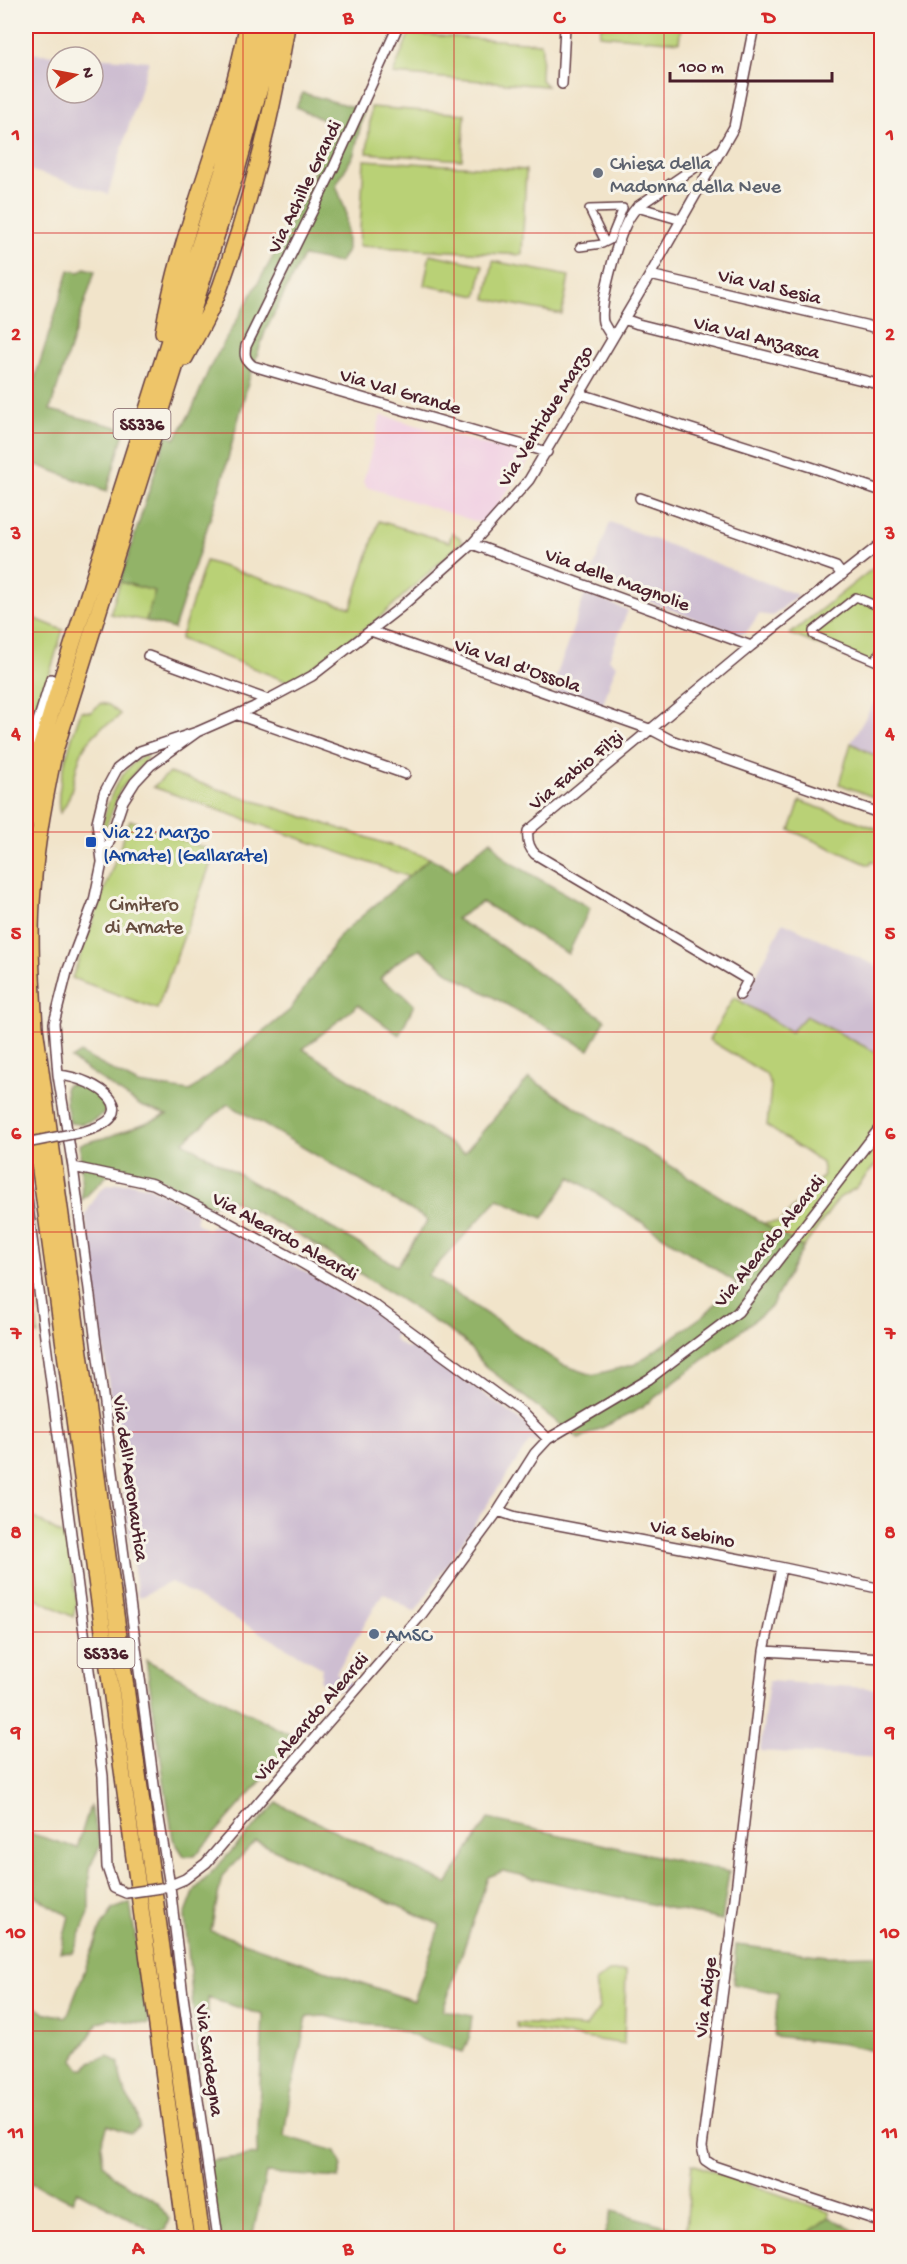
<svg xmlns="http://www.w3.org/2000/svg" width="907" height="2264" viewBox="0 0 907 2264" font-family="'Gochi Hand',sans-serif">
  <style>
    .built { fill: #f1d0e3 }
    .industrial { fill: #cebed1 }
    .green { fill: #b9d176; stroke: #827850; stroke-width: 1.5 }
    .forest { fill: #92b367; stroke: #6e6949; stroke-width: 1.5; fill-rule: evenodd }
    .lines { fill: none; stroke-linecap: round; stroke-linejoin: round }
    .pedestrian-casing { stroke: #633d43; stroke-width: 10 }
    .minor-casing { stroke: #633d43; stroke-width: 12 }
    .trunk-casing { stroke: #633d43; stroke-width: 18 }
    .pedestrian { stroke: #fff; stroke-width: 7 }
    .minor { stroke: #fff; stroke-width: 9 }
    .trunk { stroke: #eec569; stroke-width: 15 }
    .minor-bridge-casing { stroke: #633d43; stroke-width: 12; stroke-linecap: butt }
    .minor-bridge { stroke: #fff; stroke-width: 9 }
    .grid { fill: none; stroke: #d62828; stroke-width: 1.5; stroke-opacity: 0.55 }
    .worship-dot { fill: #6b7280; stroke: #f7f3e8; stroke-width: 2 }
    .transit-dot { fill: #1a4fb4; stroke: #f7f3e8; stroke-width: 2 }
    .service-dot { fill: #5c6f8a; stroke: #f7f3e8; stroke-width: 2 }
    .labels { text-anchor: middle; stroke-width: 6; stroke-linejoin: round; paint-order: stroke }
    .shield { fill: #f7f3e8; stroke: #7e5f64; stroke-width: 1.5 }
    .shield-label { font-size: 18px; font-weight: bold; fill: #4a1f2b }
    .worship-label { font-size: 20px; fill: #5b616d; stroke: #f7f3e8; text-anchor: start }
    .street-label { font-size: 20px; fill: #4a1f2b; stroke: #f7f3e8 }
    .transit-label { font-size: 20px; fill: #164399; stroke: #f7f3e8; text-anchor: start }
    .park-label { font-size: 20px; fill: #664c3e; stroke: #f7f3e8 }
    .service-label { font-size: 20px; fill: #4e5e75; stroke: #f7f3e8; text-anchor: start }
    .neatline { fill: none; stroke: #d62828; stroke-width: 2 }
    .grid-label { font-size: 20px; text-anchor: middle; font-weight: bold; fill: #d62828 }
  </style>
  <rect width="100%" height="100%" fill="#f7f3e8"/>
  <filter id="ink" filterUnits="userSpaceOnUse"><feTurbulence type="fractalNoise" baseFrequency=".0167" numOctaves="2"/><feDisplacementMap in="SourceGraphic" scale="12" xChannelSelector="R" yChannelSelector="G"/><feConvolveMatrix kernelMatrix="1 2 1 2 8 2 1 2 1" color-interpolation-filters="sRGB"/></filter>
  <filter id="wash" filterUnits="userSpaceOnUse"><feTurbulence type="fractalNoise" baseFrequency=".008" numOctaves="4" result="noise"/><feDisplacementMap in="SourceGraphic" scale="24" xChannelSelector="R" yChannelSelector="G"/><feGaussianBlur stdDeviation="1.35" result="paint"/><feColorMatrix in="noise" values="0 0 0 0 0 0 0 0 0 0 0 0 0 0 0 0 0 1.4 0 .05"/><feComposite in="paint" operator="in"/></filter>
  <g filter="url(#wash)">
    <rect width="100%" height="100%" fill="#f1e4ca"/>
    <!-- built -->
    <path class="built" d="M381,415L433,430L532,457L484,524L367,487L363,482Z"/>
    <!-- industrial -->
    <path class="industrial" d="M26,53L87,57H57V93H93V57L149,61L108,194L26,169Z
      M610,522L798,595L773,616L759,614L746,633L738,634L595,582L589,580Z
      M585,594L628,610L609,659L616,665L602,707L551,691Z
      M881,690V759L851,743Z
      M783,922L881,968V1055L807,1016L791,1032L743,1002Z
      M120,1183H131L150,1187L196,1212L197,1223L207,1229L220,1223L375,1312L396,1330L394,1340L406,1348L419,1347L532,1429L537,1438L536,1443L530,1441L415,1612L383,1593L336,1673L352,1683L351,1688L337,1691L329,1687L320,1681L322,1668L171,1582L138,1598L85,1215L98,1193L105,1186Z
      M769,1681L881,1689V1758L760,1751Z"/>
    <!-- green -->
    <path class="green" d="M601,26H681L679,42L599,35Z
      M409,34L540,43L542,46L541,80L547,86L393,74Z
      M371,107L465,114L462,160L367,153Z
      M364,160L526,170L522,255L359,246Z
      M430,254L483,265L477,296L424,285Z
      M493,261L569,276L562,314L486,299Z
      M379,521L449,542L452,533L459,537L462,542L379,618L294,681L292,679L288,682L180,639L206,561L351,608Z
      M881,562V670L790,634Z
      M120,582L155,591L146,621L110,614Z
      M26,615L63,630L26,751Z
      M101,703L109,705L120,714C116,722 108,723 101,728C96,733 89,740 85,746C72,767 76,794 60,813C53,793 73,732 81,711L91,712Z
      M851,743L881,759V800L839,784Z
      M143,755L147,756L146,760L120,790L106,827L103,828L102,826C110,795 116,775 143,755Z
      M169,773L430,858L409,877L153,787Z
      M800,801L881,830V866L872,861L869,865L790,830Z
      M130,820L215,852L157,1009L72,978Z
      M734,997L791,1032L806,1016L881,1055V1158L856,1188L839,1198L803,1248L762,1223L780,1222L824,1175L822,1163L767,1126L771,1086L766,1074L709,1040Z
      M26,1282L33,1284L38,1335L26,1332Z
      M29,1515L68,1538L77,1603L73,1617L26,1593V1521Z
      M626,1971L624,2044L517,2028L516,2023L586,2027L599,2009L595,1982L609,1972Z
      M692,2164L829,2212V2217L802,2238H685Z"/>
    <!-- forest -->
    <path class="forest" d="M303,93L364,110L354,154L336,185L346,212L347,251L339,263L303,256L265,332L249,379L221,485L174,629L146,621L155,591L120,582L167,434L175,439L192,410L209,369L270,262L308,190L329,123L296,107Z
      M85,268L95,271L50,410L125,429L107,491L26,461V397H29L69,270L80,272Z
      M491,840L506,860L590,908L568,954L482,902L456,919L501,946L605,1020L589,1050L451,974L420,949L397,962L380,979L403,994L414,1005L399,1035L358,1005L303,1049L464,1153L529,1078L803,1248L771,1307L640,1409L579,1439L485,1366L463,1340L308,1240L233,1200L209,1205L161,1179L117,1166L82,1200L80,1144L111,1136L167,1115L141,1106L71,1059L80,1053L138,1084L190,1091L290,1010L341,934L430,858L454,871ZM228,1104L428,1220L397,1266L183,1142ZM571,1177L737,1283L704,1315L636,1364L593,1375L563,1365L428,1275L498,1199L543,1218Z
      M69,1084C88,1087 102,1093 105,1112C95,1122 84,1125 70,1123L66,1103L65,1086Z
      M146,1660L298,1739L195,1856H184L173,1839Z
      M277,1803L447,1884L488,1819L729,1872L722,1920L503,1871L488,1877L443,2010L472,2016L469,2039L463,2052L428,2042L392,2027L359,2024L325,2016L307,2017L289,2102L284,2136L336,2151L342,2166L339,2178L266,2173L252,2238H217L206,2161L257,2155L263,2015L208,1998L206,2064H198L185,1916L195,1890ZM256,1841L440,1925L414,2001L211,1931L222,1876Z
      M90,1806L101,1845L89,1868V1912L73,1953L60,1952L69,1916L26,1891V1832L77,1848Z
      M130,1903L149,2024L110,2019L99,2022L73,2060L81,2069H86L91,2062L109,2056L119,2063C120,2073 120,2082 125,2092C132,2108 138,2106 139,2127L130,2133L108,2125L101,2145L103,2164L116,2178L157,2202L169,2219L165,2229L159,2234L77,2191L72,2201L26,2181V2000L45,2013L67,2017L101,1927L113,1909Z
      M736,1945L827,1956L881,1955V2048L873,2051L844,2044L774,2036L778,1993L733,1984Z
      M612,2211L684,2231L685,2238H606L604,2236Z
      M829,2217L859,2233L857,2238H802Z"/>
  </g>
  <g filter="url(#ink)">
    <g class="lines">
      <defs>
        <path id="pedestrian" d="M580,247L602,244L610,240L623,208L589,209L605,242
          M882,608L856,597L813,631V635L882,664
          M875,661L882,647"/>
        <path id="minor" d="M398,26L332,171L246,346C244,355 245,360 253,366L547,452
          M562,84L565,26
          M637,207L682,220
          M650,275L882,329
          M624,319L638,324L882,385
          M612,338C610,333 605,327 603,322C599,306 617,242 625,226C628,219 632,213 637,207L719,151
          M581,394L814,468L882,491
          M640,498L836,567L842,575
          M472,544L751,646
          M371,631L652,730L671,740L882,814
          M148,656L268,700
          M238,715L405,774
          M197,732L151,765L135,782L123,801L102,863L94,901L67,972L54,1023L58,1075L73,1167L156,1800L170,1886L183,1996L218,2238
          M26,760L51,679
          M102,861L97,822L104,793L117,769L140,751L197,732L254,707L312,676L401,607L472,544L529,480L650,275L734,127L754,26
          M740,995L748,980L535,854C529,848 527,839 528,831L751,646L882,543
          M58,1075C98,1078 149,1115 82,1132
          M73,1167L153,1184L213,1214L295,1259L376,1306L522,1413L548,1439
          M26,1190L31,1231L26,1232
          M31,1231L103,1776L107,1867L114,1888L126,1893
          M498,1511L516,1517L756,1562L882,1589
          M781,1568L764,1651L735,1899L702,2147L705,2160L714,2166L882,2222
          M764,1651L882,1658
          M166,1887L185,1879L206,1863L422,1614L498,1511L535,1453L548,1439L649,1379L738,1312L882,1125"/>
        <path id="trunk" d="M163,332C180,227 228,130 247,26
          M185,358C199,332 214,307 223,279C252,197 273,111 287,26
          M26,822L40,749L62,677L224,167L249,74L258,26
          M26,1068L186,2238
          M202,2238L35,1027C32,981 29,935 33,889C36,843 45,799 54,754L237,170L263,77L272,26"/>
      </defs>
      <!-- pedestrian casing -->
      <use href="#pedestrian" class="pedestrian-casing"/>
      <!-- minor casing -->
      <use href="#minor" class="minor-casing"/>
      <!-- trunk casing -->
      <use href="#trunk" class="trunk-casing"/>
      <!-- pedestrian -->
      <use href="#pedestrian" class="pedestrian"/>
      <!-- minor -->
      <use href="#minor" class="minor"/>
      <!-- trunk -->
      <use href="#trunk" class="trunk"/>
      <defs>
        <path id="minor-bridge" d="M26,1143L82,1132
          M126,1893L161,1888"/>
      </defs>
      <!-- minor-bridge casing -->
      <use href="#minor-bridge" class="minor-bridge-casing"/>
      <!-- minor-bridge -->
      <use href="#minor-bridge" class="minor-bridge"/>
    </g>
  </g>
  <!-- grid -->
  <path class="grid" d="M243,26V2238M454,26V2238M664,26V2238M26,233H882M26,433H882M26,632H882M26,832H882M26,1032H882M26,1232H882M26,1432H882M26,1632H882M26,1831H882M26,2031H882"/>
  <!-- markers -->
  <circle class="worship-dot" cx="598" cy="173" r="6"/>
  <rect class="transit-dot" x="85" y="836" width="12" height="12" rx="3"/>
  <circle class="service-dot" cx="374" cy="1634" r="6"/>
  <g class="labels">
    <!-- shield labels -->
    <g class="shield">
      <rect x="113.5" y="409" width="57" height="30" rx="4.5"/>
      <rect x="77.5" y="1638" width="57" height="30" rx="4.5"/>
    </g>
    <g class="shield-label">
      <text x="142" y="430">SS336</text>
      <text x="106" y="1659">SS336</text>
    </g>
    <!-- worship labels -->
    <g class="worship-label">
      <text x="610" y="169">Chiesa della<tspan x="610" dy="23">Madonna della Neve</tspan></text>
    </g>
    <!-- street labels -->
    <g class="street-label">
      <text transform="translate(303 186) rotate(-64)" y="7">Via Achille Grandi</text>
      <text transform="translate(770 285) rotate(13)" y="7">Via Val Sesia</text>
      <text transform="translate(757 336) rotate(14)" y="7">Via Val Anzasca</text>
      <text transform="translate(401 390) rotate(16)" y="7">Via Val Grande</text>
      <text transform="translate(544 415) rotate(-58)" y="7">Via Ventidue Marzo</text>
      <text transform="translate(618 578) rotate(20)" y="7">Via delle Magnolie</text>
      <text transform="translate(518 664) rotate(19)" y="7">Via Val d'Ossola</text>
      <text transform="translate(575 769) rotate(-39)" y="7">Via Fabio Filzi</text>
      <text transform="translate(286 1235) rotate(29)" y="7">Via Aleardo Aleardi</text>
      <text transform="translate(768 1240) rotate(-51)" y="7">Via Aleardo Aleardi</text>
      <text transform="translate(132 1478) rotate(82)" y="7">Via dell'Aeronautica</text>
      <text transform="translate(693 1532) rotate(11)" y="7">Via Sebino</text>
      <text transform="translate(310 1716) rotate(-49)" y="7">Via Aleardo Aleardi</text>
      <text transform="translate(704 1997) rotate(-83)" y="7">Via Adige</text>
      <text transform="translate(211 2060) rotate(82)" y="7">Via Sardegna</text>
    </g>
    <!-- transit labels -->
    <g class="transit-label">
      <text x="103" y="838">Via 22 Marzo<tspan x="103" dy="23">(Arnate) (Gallarate)</tspan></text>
    </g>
    <!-- park labels -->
    <g class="park-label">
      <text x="144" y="910">Cimitero<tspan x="144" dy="23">di Arnate</tspan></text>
    </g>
    <!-- service labels -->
    <g class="service-label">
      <text x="386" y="1641">AMSC</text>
    </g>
  </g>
  <!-- margin -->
  <rect width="907" height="2264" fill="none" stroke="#f7f3e8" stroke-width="66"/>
  <!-- north arrow -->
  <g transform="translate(75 75) rotate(80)"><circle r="28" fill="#f7f3e8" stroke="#b29e9c" stroke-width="1.5"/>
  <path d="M0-4.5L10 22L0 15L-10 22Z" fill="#c8321e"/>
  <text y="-9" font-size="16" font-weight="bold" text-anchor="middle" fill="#4a1f2b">N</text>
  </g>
  <!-- scale -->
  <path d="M670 72v9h162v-9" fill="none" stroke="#4a1f2b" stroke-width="3"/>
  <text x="679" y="72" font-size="18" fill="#4a1f2b" stroke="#f7f3e8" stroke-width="4.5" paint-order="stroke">100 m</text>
  <rect x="33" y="33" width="841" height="2198" class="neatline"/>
  <g class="grid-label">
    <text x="138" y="23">A</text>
    <text x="348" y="23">B</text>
    <text x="559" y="23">C</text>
    <text x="769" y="23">D</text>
    <text x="16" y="140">1</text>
    <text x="890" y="140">1</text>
    <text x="16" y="340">2</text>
    <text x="890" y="340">2</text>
    <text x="16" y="539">3</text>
    <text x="890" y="539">3</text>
    <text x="16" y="739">4</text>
    <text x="890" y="739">4</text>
    <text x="16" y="939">5</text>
    <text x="890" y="939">5</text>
    <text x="16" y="1139">6</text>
    <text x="890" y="1139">6</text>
    <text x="16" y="1339">7</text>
    <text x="890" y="1339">7</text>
    <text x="16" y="1538">8</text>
    <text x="890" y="1538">8</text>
    <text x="16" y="1738">9</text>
    <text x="890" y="1738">9</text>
    <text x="16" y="1938">10</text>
    <text x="890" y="1938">10</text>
    <text x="16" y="2138">11</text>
    <text x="890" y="2138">11</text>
    <text x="138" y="2254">A</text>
    <text x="348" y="2254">B</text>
    <text x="559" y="2254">C</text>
    <text x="769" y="2254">D</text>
  </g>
</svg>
